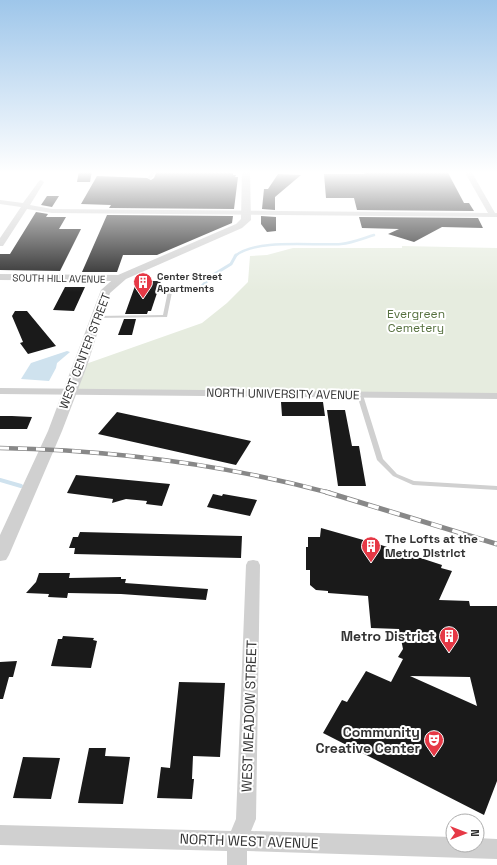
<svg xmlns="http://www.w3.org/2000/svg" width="497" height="865" viewBox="0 0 497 865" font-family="'Space Grotesk',sans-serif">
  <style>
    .green { fill: #e6ecdf }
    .water { fill: #cfe2ee }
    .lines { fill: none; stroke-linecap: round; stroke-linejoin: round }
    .stream-far2 { stroke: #cfe2ee; stroke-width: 2.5 }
    .stream-far1 { stroke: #cfe2ee; stroke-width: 3 }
    .stream { stroke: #cfe2ee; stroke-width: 4 }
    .building { fill: #1a1a1a; fill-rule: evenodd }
    .service { fill: #d0d0d0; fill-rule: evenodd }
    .minor { fill: #d0d0d0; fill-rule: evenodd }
    .tertiary { fill: #d0d0d0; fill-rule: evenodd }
    .rail-far1-casing { stroke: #888; stroke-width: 4.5 }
    .rail-casing { stroke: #888; stroke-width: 5 }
    .rail-far1 { stroke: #fff; stroke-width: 3; stroke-dasharray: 9; stroke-linecap: butt }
    .rail { stroke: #fff; stroke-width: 3.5; stroke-dasharray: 11; stroke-linecap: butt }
    .labels { text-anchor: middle; stroke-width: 4; stroke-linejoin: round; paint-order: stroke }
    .far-poi-label { font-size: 10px; font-weight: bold; fill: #333; stroke: #fff; text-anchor: start }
    .far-street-label { font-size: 10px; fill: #333; stroke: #fff }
    .park-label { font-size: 12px; fill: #56703f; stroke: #fff }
    .street-label { font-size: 12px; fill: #333; stroke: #fff }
    .poi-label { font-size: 12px; font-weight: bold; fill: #333; stroke: #fff; text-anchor: start }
    .near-poi-label { font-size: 14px; font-weight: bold; fill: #333; stroke: #fff; text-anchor: end }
    .near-street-label { font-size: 14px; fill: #333; stroke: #fff }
  </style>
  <rect width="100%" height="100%" fill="#fff"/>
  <!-- green -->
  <path class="green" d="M402,246L497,248V396L69,392L80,366L202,323L227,303L248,282L250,256L267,255L293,248H402Z"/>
  <!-- water -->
  <path class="water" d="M67,351L70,352L57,363L56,368L49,381L21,379L31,363Z"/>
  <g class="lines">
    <!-- stream-far2 -->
    <path class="stream-far2" d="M235,256C257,238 313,246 341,244C352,243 364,238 374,235"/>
    <!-- stream-far1 -->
    <path class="stream-far1" d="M202,286L213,275L231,264L236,255"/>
    <!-- stream -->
    <path class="stream" d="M0,480L21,486"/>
  </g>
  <!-- building -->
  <path class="building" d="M79,171H92L90,182H77Z
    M157,171L233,173V175H236L235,177H238L234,209L109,208L111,205L81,204L97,176L147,178L151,180L154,178Z
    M359,171H447L464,203H469L474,211L357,210L354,198H326L324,174H366Z
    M278,174L301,175L275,197V210L262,209L264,189H268Z
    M47,196H59L52,207L41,205Z
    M36,212L48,214L46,217H66L59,229H81L60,271L0,270V254H10Z
    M107,215L233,216L232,223L157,255H123L117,272H82Z
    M261,216L276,217V231L267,232L261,224Z
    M359,217L478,218L483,228L442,227L414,242L388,234L399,229L362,228Z
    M150,281H161L151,311H148L147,314H125L135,286L147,287Z
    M65,287H85L74,311L53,310Z
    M15,311H27L56,346L28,354L20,343L23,342L12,316Z
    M124,319H136L132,335H118Z
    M281,402H323L325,416H282Z
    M327,410H345L352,446H359L366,486H338Z
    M117,412L251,441L236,465L98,434Z
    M0,416H12L32,417L27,429H0Z
    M76,475L170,484L162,506L146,504L147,501L126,499L112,503L113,499L67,493Z
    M213,494L222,496L223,494L257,500L250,516L207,507Z
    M321,528L381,545L442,565L441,568L452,571L439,600L469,601L470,606H497V781L484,815L323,733L342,700L347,702L366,671L391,682L403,659L398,657L403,649L399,629L371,628L368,596L328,593V591L316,590L310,585V570H306V547H308V537H320ZM410,676L470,677L477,706Z
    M80,532L242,536L241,558L74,554L75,548H69L73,537H78Z
    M39,573H70L69,578L121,577V579H126L125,583L208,589L206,600L121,594L68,593L67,598L48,597L49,594L26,593L36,582Z
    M63,636L94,638L93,640L97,641L91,668L51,666L58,639H62Z
    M17,661L13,677H9L3,699H0V662Z
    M179,682L225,683L220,757L193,756L192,779H194L192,799L157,798L161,767L170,768Z
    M89,748H106L105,756L130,757L123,804L78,803Z
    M23,757L60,758L51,799L13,798Z"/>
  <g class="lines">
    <!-- service -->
    <path class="service" d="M151,171H155L152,178L150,179L148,178Z
      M168,291H170L172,292L167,317L97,318L95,317L97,316L163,315Z
      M360,393L363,395L383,459L397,474L414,481L497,486V490L413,485L393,476L377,460L357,395Z"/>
    <!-- minor -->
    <path class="minor" d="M464,171H471L495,213H497V217L52,213L27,209L3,246H0V238L21,207L0,204V200L23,203L39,181L41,180L44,182L30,205L52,209L488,213Z
      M0,274L119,275L123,278L119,281L0,280Z
      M0,388L497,393V399L0,394Z
      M253,560L258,561L260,565L256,819L251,831L453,837V845H477V838L497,839V859L247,851V865H227V851L0,845V825L231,831L236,819L246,565L248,561Z"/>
    <!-- tertiary -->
    <path class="tertiary" d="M242,171H250L251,220L242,228L126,279L110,293L87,366L62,431L9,555L6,560L0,561V535L48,431L101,290L118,275L236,224L241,219Z"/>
    <defs>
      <path id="rail-far1" d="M0,448C112,450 222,464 330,493"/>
      <path id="rail" d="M326,492L497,544"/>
    </defs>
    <!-- rail-far1 casing -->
    <use href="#rail-far1" class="rail-far1-casing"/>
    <!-- rail casing -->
    <use href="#rail" class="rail-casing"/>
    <!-- rail-far1 -->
    <use href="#rail-far1" class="rail-far1"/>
    <!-- rail -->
    <use href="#rail" class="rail"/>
  </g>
  <!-- sky -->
  <linearGradient id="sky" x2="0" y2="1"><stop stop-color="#9ec6ea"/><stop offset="0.59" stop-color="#fff"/><stop offset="1" stop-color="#fff" stop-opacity="0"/></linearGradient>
  <rect width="497" height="292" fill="url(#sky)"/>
  <!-- icons -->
  <defs>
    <symbol id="building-pin" viewBox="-11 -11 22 30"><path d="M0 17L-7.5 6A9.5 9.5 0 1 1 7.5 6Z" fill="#e63946" stroke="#fff"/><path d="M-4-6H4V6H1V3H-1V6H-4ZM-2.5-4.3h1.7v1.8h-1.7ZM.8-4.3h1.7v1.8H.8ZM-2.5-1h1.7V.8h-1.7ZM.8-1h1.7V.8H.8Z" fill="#fff"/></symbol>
    <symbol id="theatre-pin" viewBox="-11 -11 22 30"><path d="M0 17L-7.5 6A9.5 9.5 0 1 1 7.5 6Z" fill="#e63946" stroke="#fff"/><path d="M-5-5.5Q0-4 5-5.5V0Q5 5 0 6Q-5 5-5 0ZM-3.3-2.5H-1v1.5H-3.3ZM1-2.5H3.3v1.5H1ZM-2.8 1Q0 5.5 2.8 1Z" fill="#fff"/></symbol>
  </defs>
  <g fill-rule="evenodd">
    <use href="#building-pin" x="132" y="271" width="22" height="30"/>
    <use href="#building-pin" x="360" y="535" width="22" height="30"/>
    <use href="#building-pin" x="438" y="625" width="22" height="30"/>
    <use href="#theatre-pin" x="423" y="729" width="22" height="30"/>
  </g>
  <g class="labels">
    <!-- far-poi labels -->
    <g class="far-poi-label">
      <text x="157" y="280">Center Street<tspan x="157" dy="12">Apartments</tspan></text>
    </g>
    <!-- far-street labels -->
    <g class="far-street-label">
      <text transform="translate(59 278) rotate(1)" y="4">SOUTH HILL AVENUE</text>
    </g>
    <!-- park labels -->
    <g class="park-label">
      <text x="416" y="318">Evergreen<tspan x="416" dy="14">Cemetery</tspan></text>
    </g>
    <!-- street labels -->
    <g class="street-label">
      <text transform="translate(85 351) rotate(-69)" y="4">WEST CENTER STREET</text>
      <text transform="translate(283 394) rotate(1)" y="4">NORTH UNIVERSITY AVENUE</text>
    </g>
    <!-- poi labels -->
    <g class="poi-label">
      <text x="385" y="543">The Lofts at the<tspan x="385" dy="14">Metro District</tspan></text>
    </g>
    <!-- near-poi labels -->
    <g class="near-poi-label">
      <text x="435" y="641">Metro District</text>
      <text x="420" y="737">Community<tspan x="420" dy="16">Creative Center</tspan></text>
    </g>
    <!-- near-street labels -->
    <g class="near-street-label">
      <text transform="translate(249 716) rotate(-88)" y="5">WEST MEADOW STREET</text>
      <text transform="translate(249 841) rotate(2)" y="5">NORTH WEST AVENUE</text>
    </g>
  </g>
  <!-- north arrow -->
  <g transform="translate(465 833) rotate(90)"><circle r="19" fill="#ffffff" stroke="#adadad"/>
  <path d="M0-3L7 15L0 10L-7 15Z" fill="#e63946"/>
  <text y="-6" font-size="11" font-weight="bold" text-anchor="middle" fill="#333333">N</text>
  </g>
</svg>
